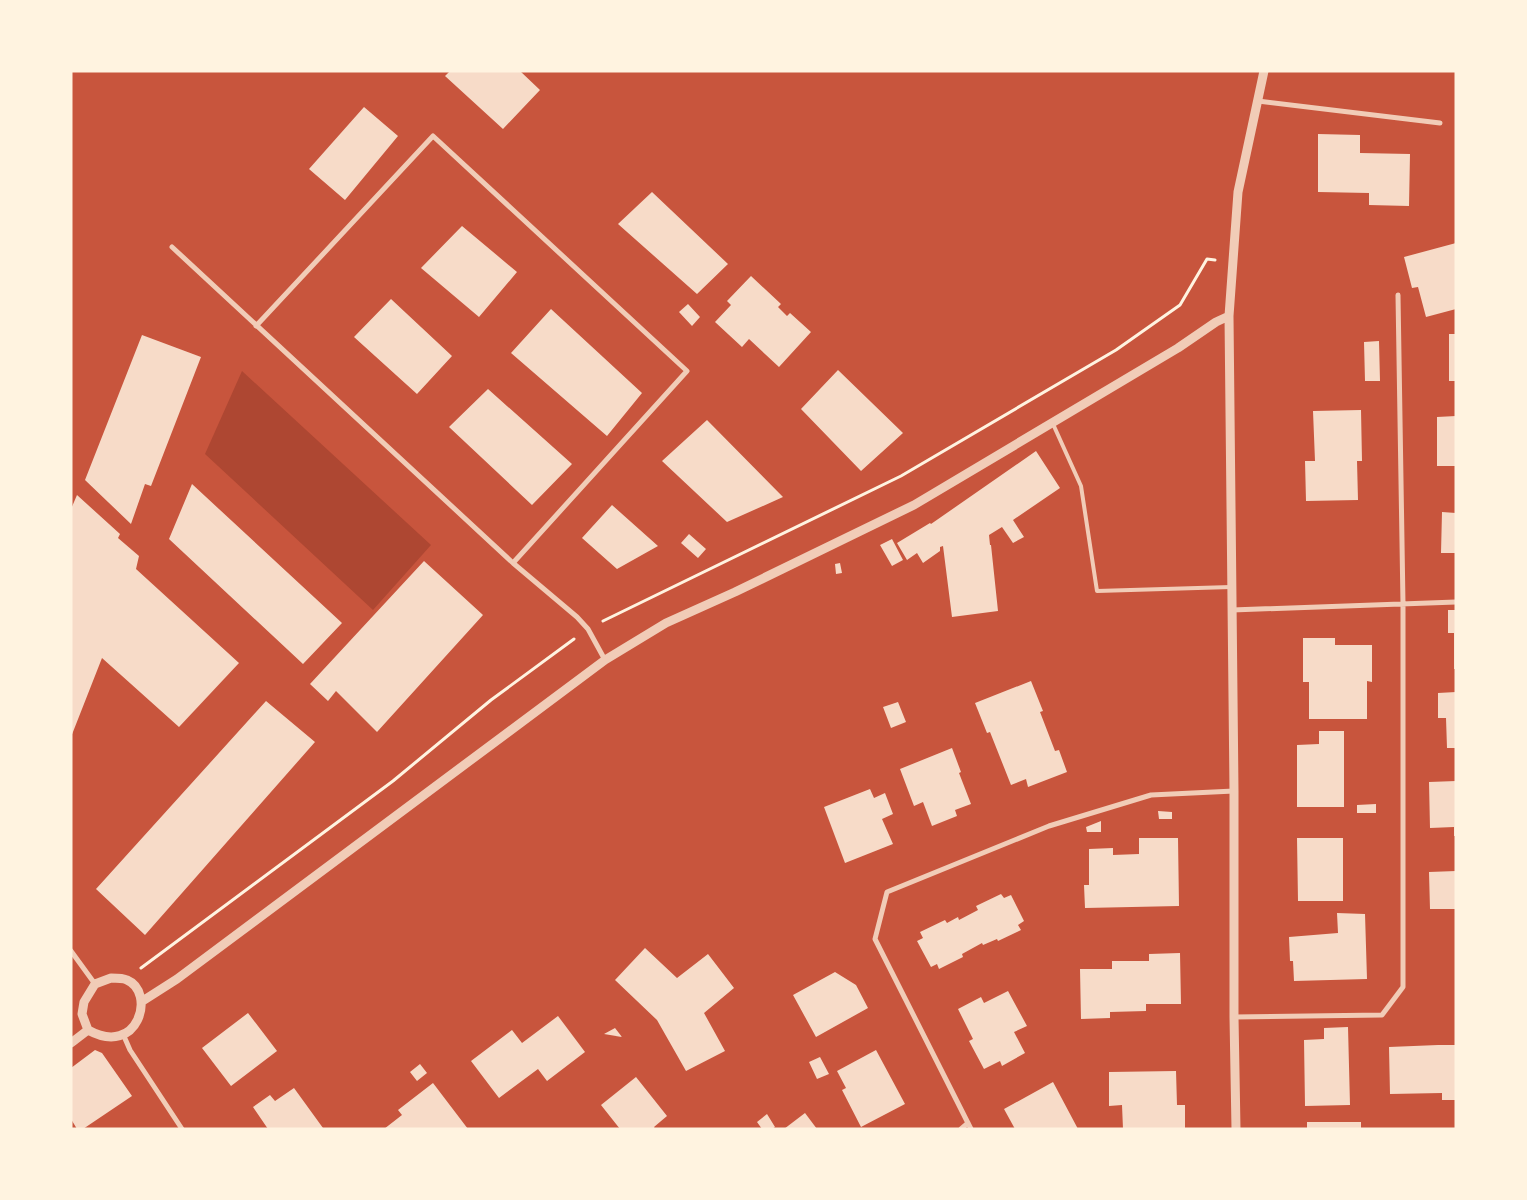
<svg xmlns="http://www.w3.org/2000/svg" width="1527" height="1200" viewBox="0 0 1527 1200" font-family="'DejaVu Sans',sans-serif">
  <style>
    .green { fill: #ae4732 }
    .building { fill: #f7dbc8 }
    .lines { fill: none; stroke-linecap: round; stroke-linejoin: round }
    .path { stroke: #fff3e0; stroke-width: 3 }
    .service { stroke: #f1ccb7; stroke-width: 4 }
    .minor { stroke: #f1ccb7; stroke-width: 5 }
    .tertiary { stroke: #f1ccb7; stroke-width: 9 }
  </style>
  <rect width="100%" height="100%" fill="#c8553d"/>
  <!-- green -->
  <path class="green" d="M242,371L431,545L373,610L205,454Z"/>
  <!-- building -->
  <path class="building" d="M450,71H520L540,90L503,129L445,76Z
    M364,107L398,136L345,200L309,169Z
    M1318,134L1360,135V153L1410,154L1409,206L1369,205V193L1318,192Z
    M652,192L728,264L697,294L618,224Z
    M462,226L517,272L479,317L421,268Z
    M1456,243V309L1426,317L1418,287L1412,288L1404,257Z
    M751,276L781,304L778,307L787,316L790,313L811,332L779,367L749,339L742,347L715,322L731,305L727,301Z
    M391,299L452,356L417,394L354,337Z
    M688,304L700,317L692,326L679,312Z
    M551,309L642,393L607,436L511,353Z
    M1449,334H1456V381H1449Z
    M142,335L201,357L151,486L145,484L131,524L85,480Z
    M1379,341L1380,381H1365L1364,342Z
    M838,370L903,433L861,471L801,409Z
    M488,389L572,464L532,505L449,427Z
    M1361,410L1362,461H1357L1358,500L1306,501L1305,461H1315L1313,411Z
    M1456,416V466H1437V417Z
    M707,420L783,497L727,522L662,461Z
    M1036,451L1060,488L1013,520L1024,537L1013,543L1002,527L989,535L990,545H991L998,611L952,617L943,546L940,547V551L923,563L917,553L907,560L897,543L930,523L931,524Z
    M192,484L342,623L303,664L169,539Z
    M77,495L120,534L118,538L139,556L136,569L239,663L179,727L102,658L71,737V509Z
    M612,505L658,546L617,569L582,538Z
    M1442,512L1456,513V553H1441Z
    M689,534L706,549L698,558L681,543Z
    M892,539L903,560L892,566L880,545Z
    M424,561L483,615L377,732L336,691L328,701L310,684Z
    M840,563L842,573L836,574L835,564Z
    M1448,610H1456V669H1454V633H1448Z
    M1303,638H1335V645H1372V682L1367,681V719H1309V682H1303Z
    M1031,681L1043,711L1040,712L1055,751L1059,750L1067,772L1028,787L1026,779L1011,785L990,732L987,733L975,703Z
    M1456,692V748H1447L1446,718H1438V693Z
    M266,701L315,742L145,935L96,889Z
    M898,702L906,722L891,728L883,707Z
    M1319,731H1344V807H1297V745L1319,744Z
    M952,748L961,772L959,773L971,804L955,810L957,816L932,826L923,802L914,806L900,769Z
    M1456,781V836H1454V827L1430,828L1429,782Z
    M870,789L874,798L885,793L893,814L882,819L893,844L845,863L824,807Z
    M1376,804V813H1357V805Z
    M1158,811L1172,812V819H1159Z
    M1101,821V832H1087L1086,827Z
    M1139,838H1178L1179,906L1085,908L1084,885H1089V849L1113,848V855L1139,854Z
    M1297,838H1343V901H1298Z
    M1456,871V909H1430L1429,872Z
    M1001,894L1004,898L1011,895L1024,921L1018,925L1021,930L998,941L997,939L983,945L982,943L962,954L963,957L939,969L937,964L931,967L917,941L923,938L920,932L945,920L947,923L958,917L959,920L978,910L976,906Z
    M1337,913L1365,914L1367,979L1294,981L1293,961H1290L1289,937L1338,933Z
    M645,948L677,978L708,954L734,988L704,1013L725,1051L686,1071L657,1020L615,980Z
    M1180,953L1181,1004H1146V1011L1110,1012V1018L1081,1019L1080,969H1112V961H1149V954Z
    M835,972L856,985L868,1008L816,1037L793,995Z
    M1008,991L1027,1026L1014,1032L1025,1053L1002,1066L1000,1061L984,1069L969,1041L973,1039L958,1009L981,997L984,1003Z
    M248,1013L277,1051L231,1086L202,1048Z
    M558,1016L585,1052L547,1081L538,1069L499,1098L471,1061L512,1030L522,1043Z
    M1348,1027L1350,1105L1305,1106L1304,1040L1324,1039V1028Z
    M615,1028L622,1037L604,1034Z
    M1438,1045H1456V1100H1442V1093L1390,1094L1389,1047Z
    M95,1050L102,1053L132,1096L83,1129H77L71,1119V1068Z
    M876,1050L905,1104L861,1127L842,1090L846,1088L837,1071Z
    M820,1057L829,1074L817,1079L809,1062Z
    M420,1064L427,1073L417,1081L410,1072Z
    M1176,1071L1177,1105H1185V1129H1123L1122,1105L1109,1106V1072Z
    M636,1077L667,1116L654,1127L655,1129H620L601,1105Z
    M1053,1082L1078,1129H1015L1004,1109Z
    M433,1083L468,1129H384L402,1115L398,1110Z
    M294,1088L323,1128L321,1129H268L253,1107L270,1095L275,1101Z
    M805,1113L817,1129H784Z
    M767,1114L775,1127L772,1129H762L757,1122Z
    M1307,1122H1361V1129H1307Z"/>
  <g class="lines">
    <!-- path -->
    <path class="path" d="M603,621L901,476L1116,350L1180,305L1207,259L1215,260
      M141,968L393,781L491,700L574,639"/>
    <!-- service -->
    <path class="service" d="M1053,424L1081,486L1097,591L1231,587"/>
    <!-- minor -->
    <path class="minor" d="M1258,101L1440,123
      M172,247L513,563L577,617L588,629L605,660
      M256,326L433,136L687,371L513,563
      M1232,610L1456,602
      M71,951L95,984
      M1234,1017L1382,1015L1403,987V604L1398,295
      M123,1034L130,1050L182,1129
      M961,1129L968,1123
      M971,1129L875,939L887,892L1049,826L1151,795L1234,791"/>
    <!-- tertiary -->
    <path class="tertiary" d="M111,978C116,978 123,978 127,980C156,992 139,1058 88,1030L82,1014L84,1002L95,984Z
      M141,1002L177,979L605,660L666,623L735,592L914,505L1178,348L1216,322L1229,316
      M71,1043L88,1030
      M1236,1129L1234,1017V791L1229,316L1238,192L1264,71"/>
  </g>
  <!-- border -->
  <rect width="1527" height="1200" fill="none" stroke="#fff3e0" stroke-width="145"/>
</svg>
